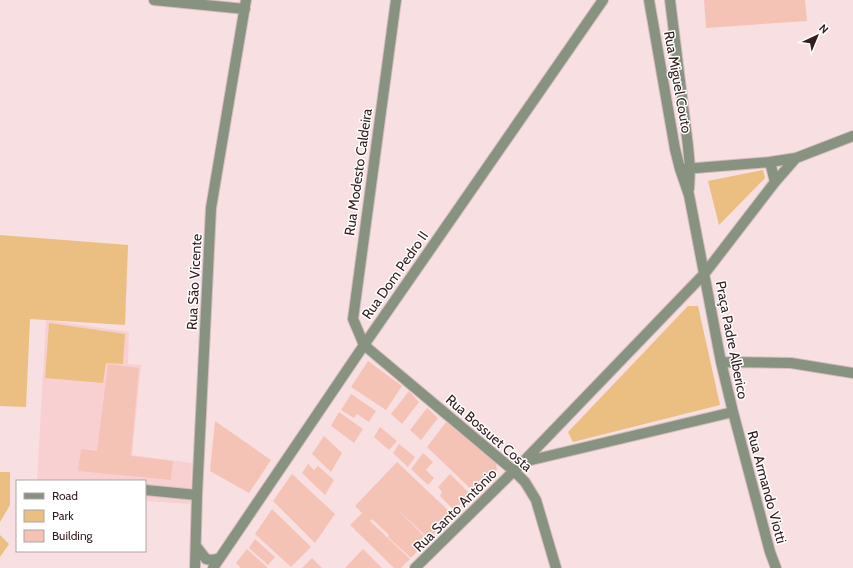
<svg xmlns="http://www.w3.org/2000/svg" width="853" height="568" viewBox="0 0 853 568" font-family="Cabin,sans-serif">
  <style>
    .built { fill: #f9d0d2 }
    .green { fill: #ebbe82 }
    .building { fill: #f5c2b6 }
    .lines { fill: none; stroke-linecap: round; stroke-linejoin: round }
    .minor-casing { stroke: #d5bcbe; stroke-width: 12 }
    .minor { stroke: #879380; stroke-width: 10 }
    .labels { text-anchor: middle; stroke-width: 3; stroke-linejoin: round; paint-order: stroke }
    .street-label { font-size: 14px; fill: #331d1f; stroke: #fff }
  </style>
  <rect width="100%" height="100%" fill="#f8dfe1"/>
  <!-- built -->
  <path class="built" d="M46,320L129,332L128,364L141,365L132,455L192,463L190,504L145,501V481H37Z"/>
  <!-- green -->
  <path class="green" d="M763,170L765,178L719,225L708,181Z
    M0,235L128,245L125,325L30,319L26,407L0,406Z
    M688,306H698L720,405L573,442L568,432Z
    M49,323L125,334L123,364L106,363L103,383L45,378Z
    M0,472H10V505L0,522Z
    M0,535L9,544L0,557Z"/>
  <!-- building -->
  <path class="building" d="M704,0H805L807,21L706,28Z
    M368,361L402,386L386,410L351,387Z
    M108,364L139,368L131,456L173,461L171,480L78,471L81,449L97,451Z
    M409,391L419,402L402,424L391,414Z
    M351,394L376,411L369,422L357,414L354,418L341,410Z
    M427,408L438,418L421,440L410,430Z
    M339,412L363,429L354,443L331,426Z
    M215,421L271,460L249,493L210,471Z
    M446,422L496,463L497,470L474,492L427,447Z
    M380,427L397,441L389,450L374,437Z
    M324,436L342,453L331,472L312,454Z
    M399,444L415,457L408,467L393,453Z
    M423,453L433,462L426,470L434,478L428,485L411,469Z
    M397,462L453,515L429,539L395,507L428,540L411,558L388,537L389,535L372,519L370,521L410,559L401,568H394L350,525L362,513L355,506Z
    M308,464L314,470L318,466L334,480L325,495L302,473Z
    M292,474L335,514L315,543L273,501Z
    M450,474L470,494L454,510L440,496L442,492L438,487Z
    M272,509L311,547L291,567L255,534Z
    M255,539L275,557L268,565L249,548Z
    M247,549L268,568H241L236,563Z
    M363,549L382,568H345Z
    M312,558L322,568H302Z"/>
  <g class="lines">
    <defs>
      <path id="minor" d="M154,0L245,9
        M396,0L353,319L364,345L514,471L525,482L536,500L556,568
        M649,0L675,149L680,169L689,195L721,362L733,412L770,552L776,568
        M670,0L688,146L690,168L689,189
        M684,169L770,162L796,158L853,136
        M775,182L796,158
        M721,362L791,363L853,373
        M523,462L733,412
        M145,490L197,495
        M196,546L206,559L212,560L220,558
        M195,568L197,495L211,208L246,0
        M213,568L364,345L603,0
        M415,568L523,462L705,273L775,182L770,162"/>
    </defs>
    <!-- minor casing -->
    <use href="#minor" class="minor-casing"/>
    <!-- minor -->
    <use href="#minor" class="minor"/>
  </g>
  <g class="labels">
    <!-- street labels -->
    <g class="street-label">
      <text transform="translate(678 82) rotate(80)" y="5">Rua Miguel Couto</text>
      <text transform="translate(358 172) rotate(-82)" y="5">Rua Modesto Caldeira</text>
      <text transform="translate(395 275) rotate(-55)" y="5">Rua Dom Pedro II</text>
      <text transform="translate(194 282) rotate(-87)" y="5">Rua São Vicente</text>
      <text transform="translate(732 340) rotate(79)" y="5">Praça Padre Alberico</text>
      <text transform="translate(489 433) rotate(41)" y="5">Rua Bossuet Costa</text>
      <text transform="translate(767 487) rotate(75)" y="5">Rua Armando Viotti</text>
      <text transform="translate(455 510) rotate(-45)" y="5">Rua Santo Antônio</text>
    </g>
  </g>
  <!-- legend -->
  <rect x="16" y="480" width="130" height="72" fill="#ffffff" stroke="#ada5a5"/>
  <rect x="24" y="493" width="20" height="6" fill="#879380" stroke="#ada5a5"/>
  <text x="52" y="500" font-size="12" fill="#331d1f">Road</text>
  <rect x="24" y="510" width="20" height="12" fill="#ebbe82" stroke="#ada5a5"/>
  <text x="52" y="520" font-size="12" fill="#331d1f">Park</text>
  <rect x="24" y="530" width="20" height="12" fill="#f5c2b6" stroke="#ada5a5"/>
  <text x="52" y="540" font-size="12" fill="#331d1f">Building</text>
  <!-- north arrow -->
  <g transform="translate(817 36) rotate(44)" stroke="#ffffff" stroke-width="3" paint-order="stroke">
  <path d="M0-3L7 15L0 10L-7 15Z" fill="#331d1f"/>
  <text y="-6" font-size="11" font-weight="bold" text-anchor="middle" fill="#331d1f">N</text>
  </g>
</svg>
